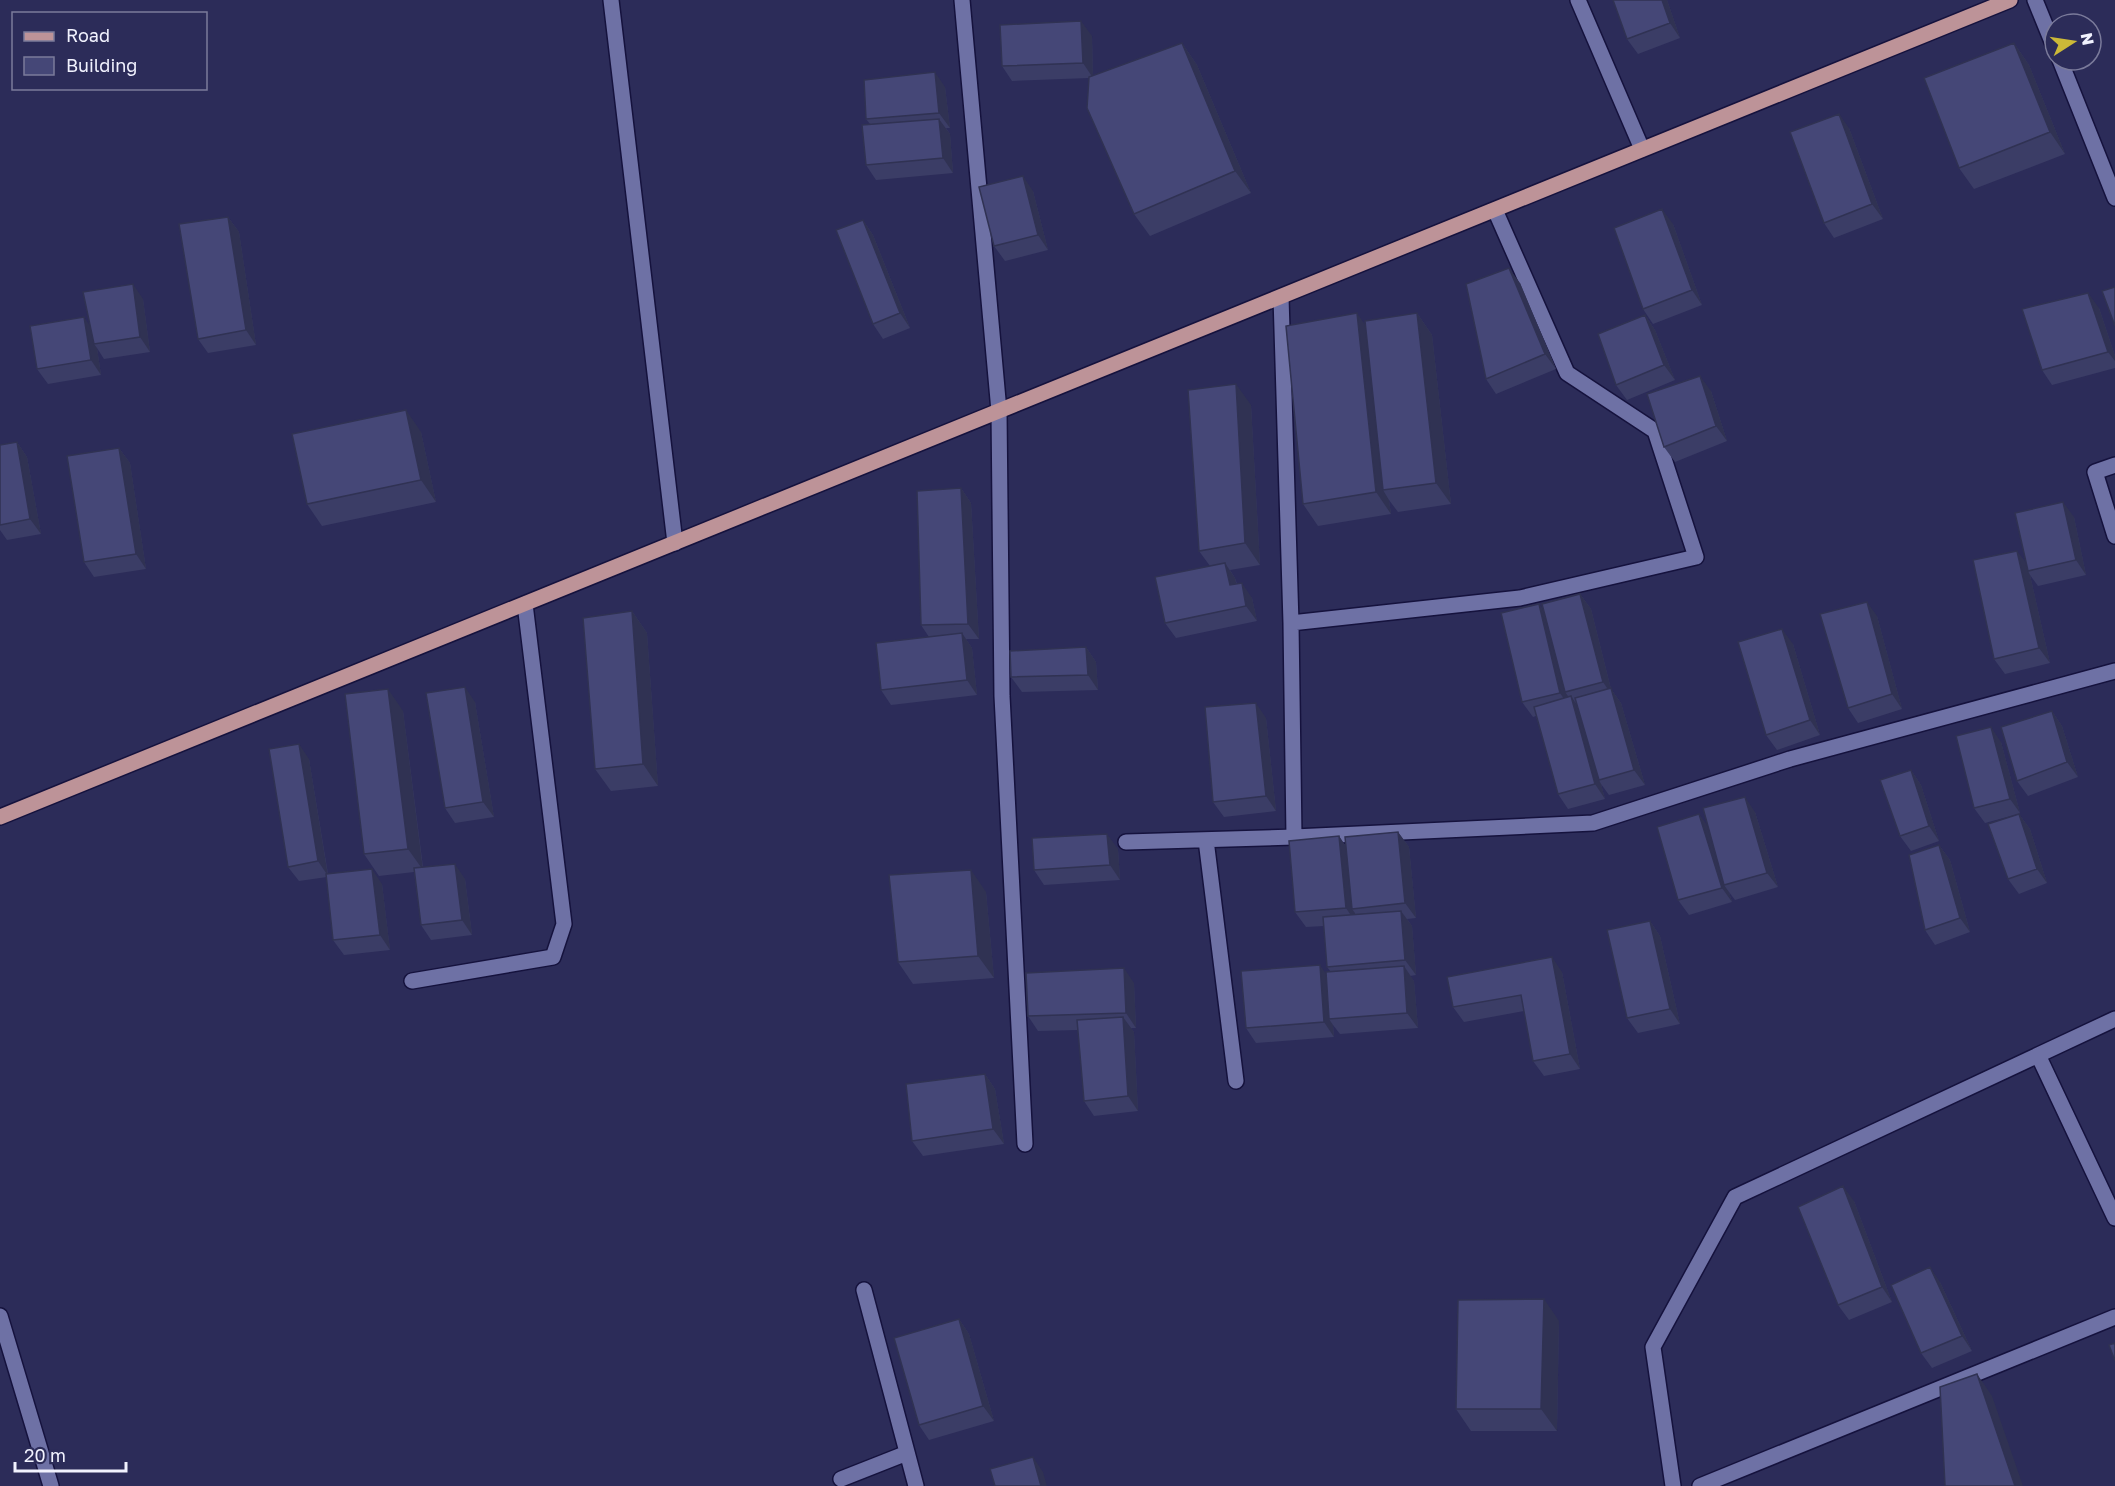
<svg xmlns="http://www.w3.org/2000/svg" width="2115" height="1486" viewBox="0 0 2115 1486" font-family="'Golos Text',sans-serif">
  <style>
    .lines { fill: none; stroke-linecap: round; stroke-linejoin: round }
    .minor-casing { stroke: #15123d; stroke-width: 18 }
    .major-casing { stroke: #15123d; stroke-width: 18 }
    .minor { stroke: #6e71a5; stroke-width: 15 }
    .major { stroke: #bd9398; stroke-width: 15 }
    .wall { fill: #3b3d66 }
    .shaded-wall { fill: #303253 }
    .building { fill: #454777; stroke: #303253; stroke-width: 1.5 }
  </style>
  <rect width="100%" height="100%" fill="#2c2c59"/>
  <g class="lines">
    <defs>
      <path id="minor" d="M611,0L675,543
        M962,0L999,411L1002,696L1025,1144
        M1578,0L1642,149
        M2035,0L2055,49
        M2060,60L2115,198
        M1495,210L1567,373L1655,431L1696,557L1520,598L1291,623L1294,837L1593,823L1790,759L2115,671
        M1281,297L1291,623
        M2115,465L2095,472L2115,536
        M1206,840L1236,1081
        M1126,842L1294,837
        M412,981L553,957L564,924L525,604
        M2038,1055L2115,1218
        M864,1290L916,1486
        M0,1316L51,1486
        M841,1479L907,1453
        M1673,1486L1653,1347L1735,1197L2115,1019
        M1700,1486L2115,1317"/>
      <path id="major" d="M0,817L2010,0"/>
    </defs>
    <!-- minor casing -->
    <use href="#minor" class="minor-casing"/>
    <!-- major casing -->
    <use href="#major" class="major-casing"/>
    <!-- minor -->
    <use href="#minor" class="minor"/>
    <!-- major -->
    <use href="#major" class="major"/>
  </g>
  <!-- wall -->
  <path class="wall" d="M1613,0H1667L1680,38L1638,54L1627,39Z
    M1092,36L1093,76L1182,43L1197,65L1251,193L1150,236L1134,214L1089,78L1012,81L1002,66Z
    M2014,43L2029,65L2065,154L1974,189L1959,168Z
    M945,87L950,128H946L950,134L953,173L876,180L866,165L870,124L866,119Z
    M1849,128L1883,219L1834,238L1824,223Z
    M1033,191L1048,250L1005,261L994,246Z
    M228,217L239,232L256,345L208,353L198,339Z
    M863,220L873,235L910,328L883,339L873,324Z
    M1673,224L1702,305L1653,324L1643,309Z
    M1520,283L1556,369L1496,394L1486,379Z
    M143,299L150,352L104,359L97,348L101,375L48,384L37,369L90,326Z
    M2099,308L2115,356V368L2052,385L2042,370Z
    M1417,313L1432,335L1451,504L1398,512L1389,500L1391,514L1318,526L1303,504L1365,325Z
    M1645,315L1655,330L1675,380L1627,400L1616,385Z
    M1711,391L1727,441L1675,462L1664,447Z
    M1251,405L1260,565L1230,570L1235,578L1237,584L1252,598L1257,621L1176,638L1165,623L1210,566L1199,551Z
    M421,432L436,502L322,526L307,504Z
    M17,442L27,457L41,534L7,540L0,530V445Z
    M119,448L130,463L146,569L94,577L84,562Z
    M961,488L971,503L979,639H966L972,648L977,695L891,705L881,690L929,637L921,625Z
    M2074,517L2086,575L2038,586L2030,575L2050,663L2005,674L1994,659L2026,562Z
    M1580,594L1591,609L1611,689L1621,703L1645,785L1609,795L1601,784L1605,799L1568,809L1558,794L1536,716L1533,717L1522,702L1544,611Z
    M632,611L647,633L658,786L611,791L595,769Z
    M1877,616L1902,709L1858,723L1848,708Z
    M1793,644L1820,735L1777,750L1766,735Z
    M1086,647L1096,662L1098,690L1022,692L1011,677Z
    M475,702L494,817L455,823L445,808Z
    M403,711L423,867L465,879L472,935L431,940L421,925L414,872L379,876L364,854Z
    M2052,711L2062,726L2078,777L2028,796L2017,781Z
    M1266,718L1276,811L1224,817L1213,802Z
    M2001,742L2020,813L2019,814L2030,829L2047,883L2019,894L2008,879L2018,814L1985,823L1974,808Z
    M309,759L328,874L382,884L390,950L344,955L333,940L327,877L299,881L288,867Z
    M1911,770L1921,785L1939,841L1911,851L1900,836Z
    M1755,812L1778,887L1735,900L1729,892L1732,902L1689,915L1678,900Z
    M1398,832L1409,847L1416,918L1407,919L1412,926L1416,975L1410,976L1414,981L1418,1028L1340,1034L1333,1025L1334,1037L1256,1043L1246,1028L1326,974L1331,972L1327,967L1324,926L1306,927L1295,912L1339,836L1346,847Z
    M1939,845L1950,860L1970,932L1935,945L1925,930Z
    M1118,849L1120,880L1044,885L1034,870Z
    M986,892L994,978L913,984L898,962Z
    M1650,921L1660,936L1680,1024L1638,1033L1627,1018Z
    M1562,972L1580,1069L1544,1076L1533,1061L1524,1011L1464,1022L1453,1007Z
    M1134,983L1136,1028H1131L1134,1032L1138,1111L1094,1116L1084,1101L1078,1030L1038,1031L1028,1016Z
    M985,1074L995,1089L1004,1144L923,1156L912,1141Z
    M1854,1201L1892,1302L1849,1320L1838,1305Z
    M1940,1282L1972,1351L1932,1368L1921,1353Z
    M959,1319L969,1334L994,1421L929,1440L919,1425Z
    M1559,1321L1557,1431H1471L1456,1409Z"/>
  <!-- shaded-wall -->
  <path class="shaded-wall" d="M1662,0H1667L1680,38L1670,23Z
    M1081,21L1092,36L1093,78L1083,63Z
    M1182,43L1197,65L1251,193L1235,171Z
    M2014,43L2029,65L2065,154L2050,132Z
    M935,72L945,87L950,128L939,113Z
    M1839,114L1849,128L1883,219L1872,204Z
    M939,119L950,134L953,173L943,158Z
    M1023,176L1033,191L1048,250L1038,235Z
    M1662,209L1673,224L1702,305L1692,290Z
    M228,217L239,232L256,345L246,330Z
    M863,220L873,235L910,328L900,313Z
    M1509,268L1520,283L1556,369L1545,354Z
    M133,284L143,299L150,352L140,337Z
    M2088,293L2099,308L2115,356V361L2108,352Z
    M1357,313L1372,335L1383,490L1389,500L1391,514L1376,492Z
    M1417,313L1432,335L1451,504L1436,483Z
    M1645,315L1655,330L1675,380L1664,365Z
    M84,317L94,332V344L97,348L101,375L91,360Z
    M1700,376L1711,391L1727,441L1716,426Z
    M1236,384L1251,405L1260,565L1245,543Z
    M406,410L421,432L436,502L421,480Z
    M17,442L27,457L41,534L30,519Z
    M119,448L130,463L146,569L136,554Z
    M961,488L971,503L979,639L968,624Z
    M2063,502L2074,517L2086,575L2076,560Z
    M2017,551L2028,565V571L2030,575L2050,663L2039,648Z
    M1225,563L1235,578L1240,600L1230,585Z
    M1242,583L1252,598L1257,621L1246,606Z
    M1580,594L1591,609L1611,689L1621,703L1645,785L1634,770L1613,697L1603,682Z
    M1867,602L1877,616L1902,709L1892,694Z
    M1539,604L1550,619L1565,692L1568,696L1570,708L1560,693Z
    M632,611L647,633L658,786L643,764Z
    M1782,629L1793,644L1820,735L1810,720Z
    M962,633L972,648L977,695L967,680Z
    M1086,647L1096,662L1098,690L1088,675Z
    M465,687L475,702L494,817L483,802Z
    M388,689L403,711L423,870L408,849Z
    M1571,696L1581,711L1599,780L1601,784L1605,799L1595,784Z
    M1256,703L1266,718L1276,811L1266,796Z
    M2052,711L2062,726L2078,777L2067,762Z
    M1991,727L2001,742L2020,813L2010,799Z
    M299,744L309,759L328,876L318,861Z
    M1911,770L1921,785L1939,841L1929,826Z
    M1745,797L1755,812L1778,887L1767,873Z
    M1699,814L1710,829L1724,885L1729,892L1732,902L1722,888Z
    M2019,814L2030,829L2047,883L2037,869Z
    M1398,832L1409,847L1416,918L1405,903Z
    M1107,834L1118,849L1120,880L1110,865Z
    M1339,836L1349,851L1352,909L1355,913L1356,923L1346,908Z
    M1939,845L1950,860L1970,932L1960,918Z
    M455,864L465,879L472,935L462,920Z
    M372,869L382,884L390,950L380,935Z
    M971,870L986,892L994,978L978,956Z
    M1401,911L1412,926L1416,975L1405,960Z
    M1650,921L1660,936L1680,1024L1670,1009Z
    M1552,957L1562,972L1580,1069L1570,1054Z
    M1320,965L1330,980L1329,1019L1333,1025L1334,1037L1324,1022Z
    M1404,966L1414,981L1418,1028L1407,1013Z
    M1124,968L1134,983L1136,1028L1126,1013Z
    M1123,1017L1134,1032L1138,1111L1128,1096Z
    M985,1074L995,1089L1004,1144L993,1129Z
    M1843,1186L1854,1201L1892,1302L1882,1287Z
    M1930,1267L1940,1282L1972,1351L1962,1336Z
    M1544,1299L1559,1321L1557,1431L1541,1409Z
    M959,1319L969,1334L994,1421L983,1406Z
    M1977,1374L1992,1396L2023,1486H2015Z
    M1033,1457L1043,1472L1047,1486H1041Z"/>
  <!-- building -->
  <path class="building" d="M1613,0H1662L1670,23L1627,39Z
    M1081,21L1083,63L1002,66L1000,25Z
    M1182,43L1235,171L1134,214L1087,108L1089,77Z
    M2014,43L2050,132L1959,168L1924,78Z
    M935,72L939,113L866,119L864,80Z
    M1839,114L1872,204L1824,223L1790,132Z
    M939,119L943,158L866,165L862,125Z
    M1023,176L1038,235L994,246L979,187Z
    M1662,209L1692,290L1643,309L1614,228Z
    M228,217L246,330L198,339L179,224Z
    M863,220L900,313L873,324L836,230Z
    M1509,268L1545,354L1486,379L1466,284Z
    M133,284L140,337L94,344L83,292Z
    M2115,287V326L2102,291Z
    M2088,293L2108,352L2042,370L2022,309Z
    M1357,313L1376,492L1303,504L1286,326Z
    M1417,313L1436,483L1383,490L1365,321Z
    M1645,315L1664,365L1616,385L1598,334Z
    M84,317L91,360L37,369L30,326Z
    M1700,376L1716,426L1664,447L1647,394Z
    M1236,384L1245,543L1199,551L1188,390Z
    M406,410L421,480L307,504L292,434Z
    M17,442L30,519L0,525V445Z
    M119,448L136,554L84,562L67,456Z
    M961,488L968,624L921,625L917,491Z
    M2063,502L2076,560L2028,571L2015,513Z
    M2017,551L2039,648L1994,659L1973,560Z
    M1225,563L1230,585L1242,583L1246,606L1165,623L1155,577Z
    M1580,594L1603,682L1565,692L1542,604Z
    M1867,602L1892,694L1848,708L1820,614Z
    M1539,604L1560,693L1522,702L1501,613Z
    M632,611L643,764L595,769L583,618Z
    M1782,629L1810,720L1766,735L1738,642Z
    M962,633L967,680L881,690L876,643Z
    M1086,647L1088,675L1011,677L1010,651Z
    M465,687L483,802L445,808L426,693Z
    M1611,688L1634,770L1599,780L1575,698Z
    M388,689L408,849L364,854L345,694Z
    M1571,696L1595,784L1558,794L1534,707Z
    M1256,703L1266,796L1213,802L1205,707Z
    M2052,711L2067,762L2017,781L2001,727Z
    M1991,727L2010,799L1974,808L1956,736Z
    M299,744L318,861L288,867L269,749Z
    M1911,770L1929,826L1900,836L1880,780Z
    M1745,797L1767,873L1724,885L1703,808Z
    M1699,814L1722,888L1678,900L1657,827Z
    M2019,814L2037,869L2008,879L1988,824Z
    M1398,832L1405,903L1352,909L1345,837Z
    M1107,834L1110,865L1034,870L1032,838Z
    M1339,836L1346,908L1295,912L1289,841Z
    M1939,845L1960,918L1925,930L1909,855Z
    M455,864L462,920L421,925L414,868Z
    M372,869L380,935L333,940L326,874Z
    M971,870L978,956L898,962L889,875Z
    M1401,911L1405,960L1327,967L1323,917Z
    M1650,921L1670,1009L1627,1018L1607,930Z
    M1552,957L1570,1054L1533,1061L1521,995L1453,1007L1447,977Z
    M1320,965L1324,1022L1246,1028L1241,971Z
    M1404,966L1407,1013L1329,1019L1326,972Z
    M1124,968L1126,1013L1028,1016L1026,973Z
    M1123,1017L1128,1096L1084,1101L1077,1020Z
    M985,1074L993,1129L912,1141L906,1084Z
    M1843,1186L1882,1287L1838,1305L1798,1207Z
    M1930,1267L1962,1336L1921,1353L1891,1285Z
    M1544,1299L1541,1409H1456L1458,1300Z
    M959,1319L983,1406L919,1425L894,1338Z
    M2115,1343V1361L2109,1345Z
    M1977,1374L2015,1486H1945L1940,1387Z
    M1033,1457L1041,1486H995L990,1469Z"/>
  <!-- legend -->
  <rect x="12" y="12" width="195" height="78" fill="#2c2c59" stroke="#7b7b9b" stroke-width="1.5"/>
  <rect x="24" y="32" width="30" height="9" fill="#bd9398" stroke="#7b7b9b" stroke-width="1.5"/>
  <text x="66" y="42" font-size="18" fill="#f1f2fe">Road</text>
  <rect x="24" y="57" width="30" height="18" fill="#454777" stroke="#7b7b9b" stroke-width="1.5"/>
  <text x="66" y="72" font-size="18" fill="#f1f2fe">Building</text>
  <!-- north arrow -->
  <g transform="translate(2073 42) rotate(78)"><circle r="28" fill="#2c2c59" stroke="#7b7b9b" stroke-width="1.5"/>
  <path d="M0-4.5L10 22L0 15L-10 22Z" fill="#ccb938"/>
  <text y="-9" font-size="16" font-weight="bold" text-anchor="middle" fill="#f1f2fe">N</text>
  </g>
  <!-- scale -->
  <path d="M15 1462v9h111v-9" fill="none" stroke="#f1f2fe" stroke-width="3"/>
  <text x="24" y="1462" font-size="18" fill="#f1f2fe" stroke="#2c2c59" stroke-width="4.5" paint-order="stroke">20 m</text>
</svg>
